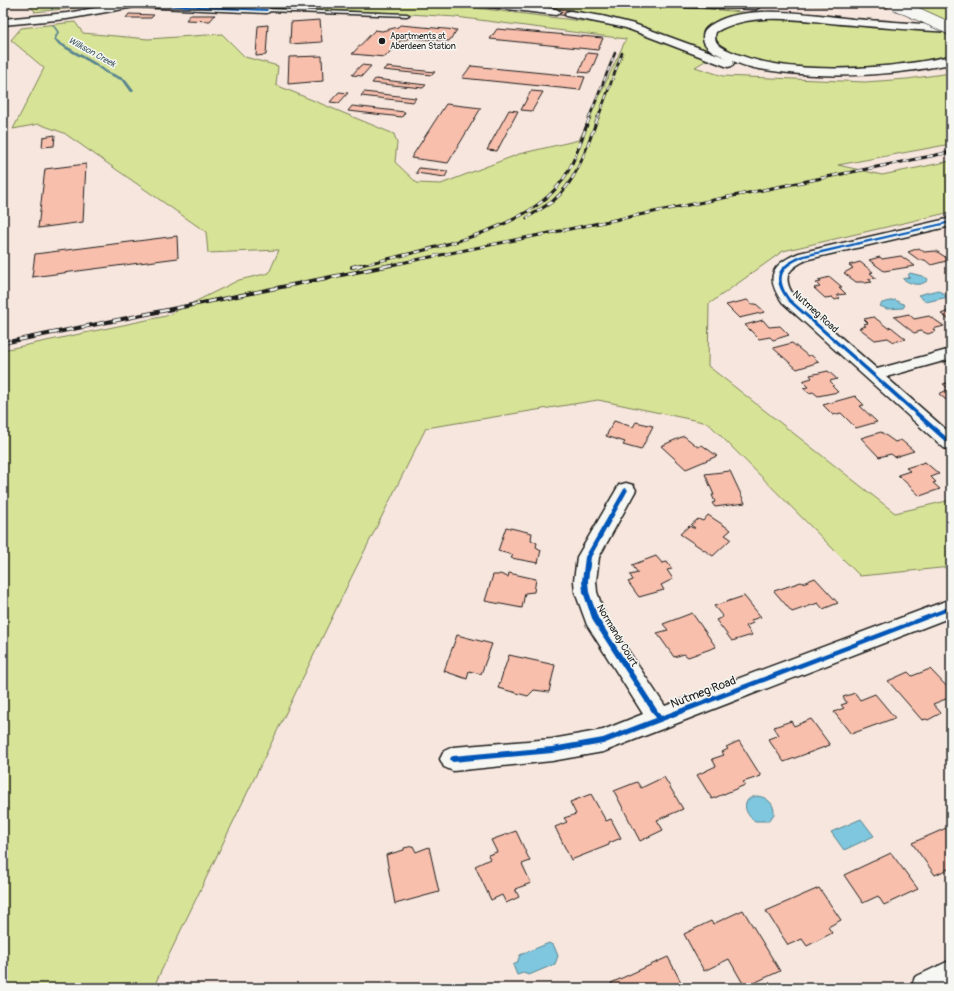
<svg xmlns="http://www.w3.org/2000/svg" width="954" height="991" viewBox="0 0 954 991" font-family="Pangolin,sans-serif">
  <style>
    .green { fill: #d7e396; stroke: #7a8059 }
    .water { fill: #7ec7de; stroke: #578390 }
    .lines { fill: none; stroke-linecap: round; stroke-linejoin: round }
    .stream { fill: #578390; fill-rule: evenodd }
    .building { fill: #f8bfad; stroke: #1c1c1c }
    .lane-casing { stroke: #1c1c1c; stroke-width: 3 }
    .street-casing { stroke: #1c1c1c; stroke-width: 3 }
    .primary-casing { stroke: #1c1c1c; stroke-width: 3 }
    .highway-casing { stroke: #1c1c1c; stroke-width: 3 }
    .lane { fill: #f6f6f2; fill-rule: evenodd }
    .street { fill: #f6f6f2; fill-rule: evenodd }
    .primary { fill: #f6f6f2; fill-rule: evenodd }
    .highway { fill: #f6f6f2; fill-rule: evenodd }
    .rail-far2-casing { stroke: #1c1c1c; stroke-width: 2.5 }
    .rail-far1-casing { stroke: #1c1c1c; stroke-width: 3 }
    .rail-casing { stroke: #1c1c1c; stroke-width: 4 }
    .rail-far2 { stroke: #f6f6f2; stroke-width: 1.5; stroke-dasharray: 5; stroke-linecap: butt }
    .rail-far1 { stroke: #f6f6f2; stroke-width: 2; stroke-dasharray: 6; stroke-linecap: butt }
    .rail { stroke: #f6f6f2; stroke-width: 2.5; stroke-dasharray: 8; stroke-linecap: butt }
    .primary-bridge-casing { stroke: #1c1c1c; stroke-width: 13; stroke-linecap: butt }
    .primary-bridge { stroke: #f6f6f2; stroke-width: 12 }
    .cycleway-casing { stroke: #f6f6f2; stroke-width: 3 }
    .cycleway { fill: #0057b8; fill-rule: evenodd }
    .poi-dot { fill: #1c1c1c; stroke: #f6f6f2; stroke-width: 1.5 }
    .labels { text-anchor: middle; stroke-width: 3; stroke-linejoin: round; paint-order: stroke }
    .far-poi-label { font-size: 9px; fill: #1c1c1c; stroke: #f6f6f2; text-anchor: start }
    .far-water-label { font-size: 9px; font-style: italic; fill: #3e5860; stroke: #f6f6f2 }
    .street-label { font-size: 10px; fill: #1c1c1c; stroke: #f6f6f2 }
    .near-street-label { font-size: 12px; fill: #1c1c1c; stroke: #f6f6f2 }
  </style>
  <rect width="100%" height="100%" fill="#f7e6dd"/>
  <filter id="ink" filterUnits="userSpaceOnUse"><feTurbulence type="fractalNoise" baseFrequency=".025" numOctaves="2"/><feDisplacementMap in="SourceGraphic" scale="8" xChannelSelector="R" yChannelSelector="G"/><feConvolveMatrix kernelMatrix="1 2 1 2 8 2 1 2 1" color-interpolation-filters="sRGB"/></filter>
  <g filter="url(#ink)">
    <!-- green -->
    <path class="green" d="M25,3H99L74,8L34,12L35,11Z
      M171,3L444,4L630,27L710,58L695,67L723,76L865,82L907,79L951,73V144L838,165L882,175L951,161V212L783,251L709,304L708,366L895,513L951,500V567L860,576L708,423L598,400L426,428L352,576L153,988H3V350L166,316L239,280L269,273L279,250L208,253L206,232L64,133L39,124L13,129L44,68L11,40L21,28L75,22L83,33L148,39L222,34L245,57L278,66L276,85L394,134L397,143L395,162L417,183L441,184L519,154L579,140L626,39L456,17L394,13Z
      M510,3L627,5L710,9L941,31L951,38V56L929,62L853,69L774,65L732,55L693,48L633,24L588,13L550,7Z
      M752,3H879L888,8Z
      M905,3H951V24Z"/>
    <!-- water -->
    <path class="water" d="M910,273L922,276L928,279L927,281C918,287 911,284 903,279L910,277L908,275Z
      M938,290L948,297L926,302L918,295Z
      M895,300L905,305L903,308L887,309L880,306L882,303Z
      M757,796C767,797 775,804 774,814L769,821H755C744,814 740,798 757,796Z
      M861,819L874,836L844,850L831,832Z
      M549,943L554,946L558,956L555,964L529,975L523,973L517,975L513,965L517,963L520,955Z"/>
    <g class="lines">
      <!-- stream -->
      <path class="stream" d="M51,3H53V10L51,9Z
        M52,25H54L59,32L56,39L61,43L96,63L107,71L125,79L134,91L133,92H131L123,81L105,73L94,65L59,45L54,39L57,32Z"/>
    </g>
    <!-- building -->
    <path class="building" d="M559,9L573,10L568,16L553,14Z
      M129,14L154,15L151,18H126Z
      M190,15H215L210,21L186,20Z
      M320,20L322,42L290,44L291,22Z
      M268,25L266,55L256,56L258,26Z
      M400,25L457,30L449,41L410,38L400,41L385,57L352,54L375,30L382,31L398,27Z
      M497,29L603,38L598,50L490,39Z
      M587,53L598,54L590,73L579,72Z
      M322,56L323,81L288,84L289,57Z
      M361,65L371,66L362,76L352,75Z
      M471,66L585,77L580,90L462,78Z
      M386,67L435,72L432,75L383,70Z
      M375,79L426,85L423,88L372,83Z
      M531,91L543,92L532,111L521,110Z
      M339,92L348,93L339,103L330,102Z
      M364,92L416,98L413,102L361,96Z
      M446,104L481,108L448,163L411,158Z
      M352,106L405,112L402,117L348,111Z
      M509,110L518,111L497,151L487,150Z
      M55,135L54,146L42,147L43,137Z
      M86,164L83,222L38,228L45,169Z
      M419,168L448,171L445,177L416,173Z
      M177,236L178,258L32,277L35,254Z
      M919,248L924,252L936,251L950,260L931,265L925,260H919L908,252Z
      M901,256L915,266L884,271L869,260L880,257L882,259Z
      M860,262L873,272L870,273L876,278L868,279L872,282L865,283L863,282H856L844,273L853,268L849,265Z
      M830,277L842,287H839L846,294L837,295L840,298L835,300L832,297L825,298L814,288L820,287L816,283L821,282L818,280Z
      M747,300L752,304H756L765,312L739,318L726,305Z
      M951,310V321L941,314Z
      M909,314L914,319L929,316L944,326L933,329L936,331L928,334L921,331L914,333L894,317Z
      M874,317L888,328L891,327L906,339L894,342L888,338L875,340L859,328L866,326L863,324L868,323L864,319Z
      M763,320L769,327L780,326L789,335L773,340L770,337L759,339L745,325Z
      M792,343L808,356L811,355L819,362L797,369L773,348Z
      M828,371L837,379L830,381L834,385L832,386L838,392L818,396L813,392L809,393L803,388L808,387L802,381L812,378L810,375Z
      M951,382V404L939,394L949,389L943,384Z
      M855,396L864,405L860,406L877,422L856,428L841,413L833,415L823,405Z
      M614,421L633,427L636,422L653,426L641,450L623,445L625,442L606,436Z
      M881,432L895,442L901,440L914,451L895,457L891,454L879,457L861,438Z
      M684,436L698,447L702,445L717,456L686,469L661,446Z
      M925,462L939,474L931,477L936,482L933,483L940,489L920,496L898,475L910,471L906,468Z
      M730,471L745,503L715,507L712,503L715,502L712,495H714L705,474Z
      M708,515L731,530L725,535L731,539L713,556L680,534L689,526L693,528H695L691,525L698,519L703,521Z
      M506,527L532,533L531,540L537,543L536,547L541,550L538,563L511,558L513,555L498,551Z
      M656,556L662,563L667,562L672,569L667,570L673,579L661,585L664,590L639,597L628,582L633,580L630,575L638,573L632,565Z
      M509,573L536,579L534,592L525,593L522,608L485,601L493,575H498L500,574L508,577Z
      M815,578L838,603L823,609L818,603L792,612L774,591L801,582L803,583Z
      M744,596L761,617L751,620L753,623L746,626L752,635L732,641L716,620L723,617L714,606Z
      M692,613L716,647L688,657L684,654L674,657L657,633L668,630L663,624Z
      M457,635L492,644L481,674L469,671L467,679L444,671Z
      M509,655L555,665L549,692L534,690L528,696L498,688Z
      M930,669L951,691V697L933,704L941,713L928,720L926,719L922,720L888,681L908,672L912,676Z
      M855,693L860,700L875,694L895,718L851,734L834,712L844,708L841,705L847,703L843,697Z
      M811,719L830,745L784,762L768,739L779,735L774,727L791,721L794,726Z
      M739,741L761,776L743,782L745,785L712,799L697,775L716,766L712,759L724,755L722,752L728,749L726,747Z
      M664,777L683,809L657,820L663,830L640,841L614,791L637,782L641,788Z
      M591,794L606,821L611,819L621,838L609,843V845L571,860L555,827L567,822L564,818L576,814L570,802Z
      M951,826V873L948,869L935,875L912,843Z
      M516,831L530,861L522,864L531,883L515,889L519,897L506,903L502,895L491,900L475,866L490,859L488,855L497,852L491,840Z
      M413,846L416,852L429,847L439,892L395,904L386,855L404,850V848Z
      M891,853L918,889L884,905L878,896L863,903L844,875Z
      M819,888L841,920L828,927L832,933L807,946L802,939L788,945L766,911Z
      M743,910L780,971L745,987L729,959L704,971L684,934L711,921L713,924Z
      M668,957L684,988H614L611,983Z"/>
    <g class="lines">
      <defs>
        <path id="lane" d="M267,9L407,14L409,15L407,16L265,11Z"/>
        <path id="street" d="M133,3H177L267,7L272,10L267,13L137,7L134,6Z
          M951,218V226L809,259C789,267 780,277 795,297L877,369L951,349V359L886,377L951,434V450L944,448L783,303C765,278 770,265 799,253Z
          M626,483L633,485L636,490L599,557L596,581L597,592L605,616L665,706L951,599V617L603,752L552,761L453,771L444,767L440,759L444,751L453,747L552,739L603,730L643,714L587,625L575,592L574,581L577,557L619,485Z
          M951,960V988H911L915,977Z"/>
        <path id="primary" d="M122,3H145L140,6L67,19L3,25V19L67,13Z"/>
        <path id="highway" d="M477,3H508L556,9L561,12L556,15L482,6Z
          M656,3H757L761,6L756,9L661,6Z
          M570,11L602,16L634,24L727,58C718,54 703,49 703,37C703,29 709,26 714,23C748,3 816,15 853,19C886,21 918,24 951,26V32C918,30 886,28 853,25C811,22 754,9 716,32C712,43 721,47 730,51C789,78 889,69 951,56V64C895,75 837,79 780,72C765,70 747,68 733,61L734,63L732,66L728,67L626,28L566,16L565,14L566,12Z"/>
      </defs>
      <!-- lane casing -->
      <use href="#lane" class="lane-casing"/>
      <!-- street casing -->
      <use href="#street" class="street-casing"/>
      <!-- primary casing -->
      <use href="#primary" class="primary-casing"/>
      <!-- highway casing -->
      <use href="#highway" class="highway-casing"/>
      <!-- lane -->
      <use href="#lane" class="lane"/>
      <!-- street -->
      <use href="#street" class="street"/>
      <!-- primary -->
      <use href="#primary" class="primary"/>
      <!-- highway -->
      <use href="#highway" class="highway"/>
      <defs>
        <path id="rail-far2" d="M589,118L615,53
          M598,118L622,53"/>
        <path id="rail-far1" d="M527,218C535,212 545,207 553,201C578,180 587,146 598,117
          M357,266C416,252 519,234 558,186C574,167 581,139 590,117
          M386,266L951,152"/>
        <path id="rail" d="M352,267L361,265
          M3,343L391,265"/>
      </defs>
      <!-- rail-far2 casing -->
      <use href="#rail-far2" class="rail-far2-casing"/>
      <!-- rail-far1 casing -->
      <use href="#rail-far1" class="rail-far1-casing"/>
      <!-- rail casing -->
      <use href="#rail" class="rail-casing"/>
      <!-- rail-far2 -->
      <use href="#rail-far2" class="rail-far2"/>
      <!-- rail-far1 -->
      <use href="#rail-far1" class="rail-far1"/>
      <!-- rail -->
      <use href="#rail" class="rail"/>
      <defs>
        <path id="primary-bridge" d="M896,4L951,29"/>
      </defs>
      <!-- primary-bridge casing -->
      <use href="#primary-bridge" class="primary-bridge-casing"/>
      <!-- primary-bridge -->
      <use href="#primary-bridge" class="primary-bridge"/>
      <defs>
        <path id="cycleway" d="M137,3L267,9L268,10L267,11L136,5Z
          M951,221V223L805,257C782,266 774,277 790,299L951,441V446L949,445L788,301C770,277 777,266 803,255Z
          M626,488L628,490L591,557L588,581L589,592L598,618L661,716L951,606V610L603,744L552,753L453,762L451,761L450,759L451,757L453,756L552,747L603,738L656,718L593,621L583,592L582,581L585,557L624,489Z"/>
      </defs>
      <!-- cycleway casing -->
      <use href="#cycleway" class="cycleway-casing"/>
      <!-- cycleway -->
      <use href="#cycleway" class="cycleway"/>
    </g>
  </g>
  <!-- markers -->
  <circle class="poi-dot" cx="382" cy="41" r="4"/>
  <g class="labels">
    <!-- far-poi labels -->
    <g class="far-poi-label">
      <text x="390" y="39">Apartments at<tspan x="390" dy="10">Aberdeen Station</tspan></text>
    </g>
    <!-- far-water labels -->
    <g class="far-water-label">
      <text transform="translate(92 52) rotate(29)" y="3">Wilkson Creek</text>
    </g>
    <!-- street labels -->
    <g class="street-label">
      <text transform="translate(816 311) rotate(42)" y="4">Nutmeg Road</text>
      <text transform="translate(618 635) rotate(59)" y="4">Normandy Court</text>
    </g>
    <!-- near-street labels -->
    <g class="near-street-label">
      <text transform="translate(703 692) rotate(-21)" y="4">Nutmeg Road</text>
    </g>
  </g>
  <!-- margin -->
  <rect width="954" height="991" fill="none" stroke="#f6f6f2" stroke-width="16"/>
  <rect x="8" y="8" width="938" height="975" fill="none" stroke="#1c1c1c" stroke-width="1.5" filter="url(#ink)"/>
</svg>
